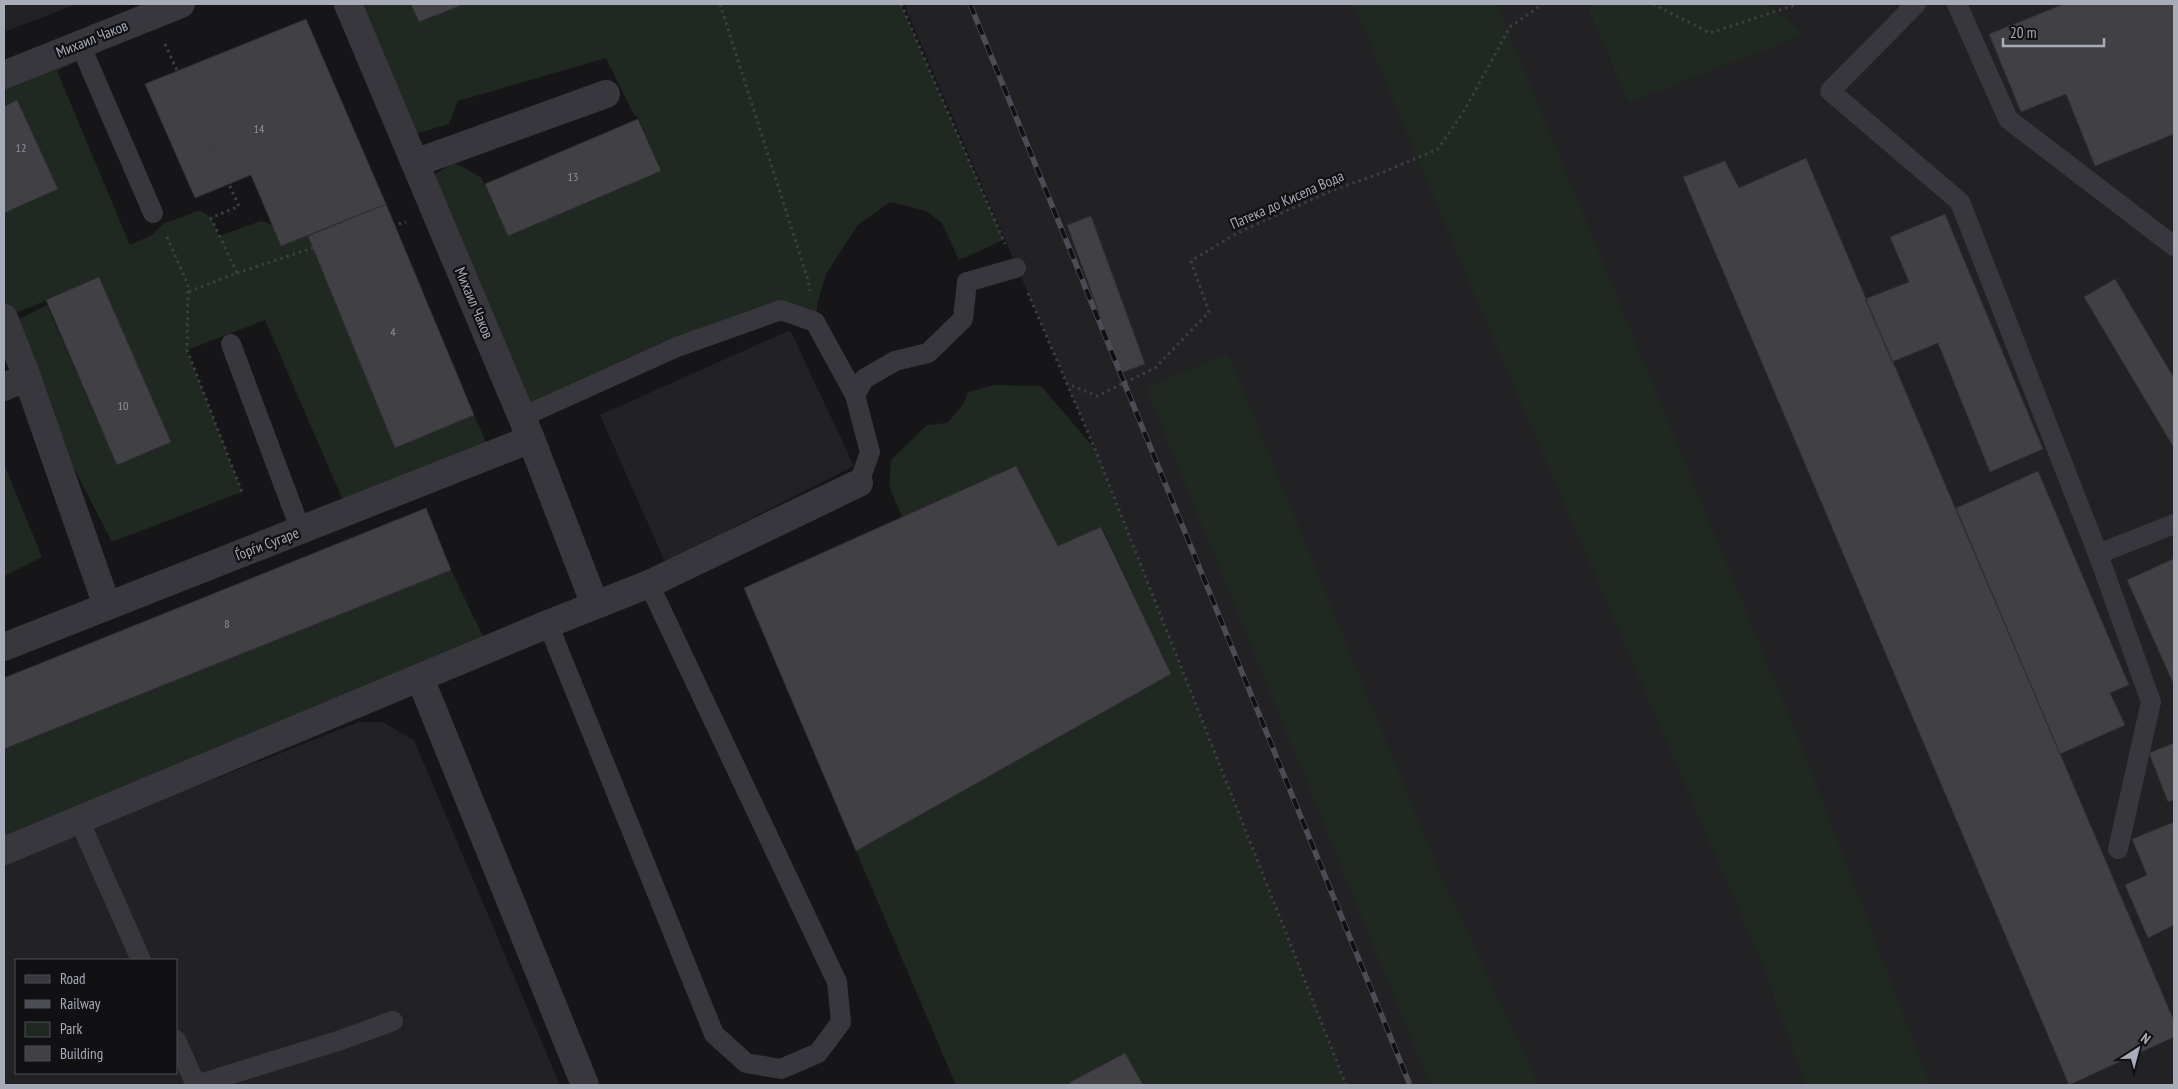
<svg xmlns="http://www.w3.org/2000/svg" width="2178" height="1089" viewBox="0 0 2178 1089" font-family="'PT Sans Narrow',sans-serif">
  <style>
    .built { fill: #222225; fill-rule: evenodd }
    .green { fill: #202822 }
    .building { fill: #404045; stroke: #303034 }
    .lines { fill: none; stroke-linecap: round; stroke-linejoin: round }
    .path { stroke: #3d3e44; stroke-width: 3; stroke-dasharray: 2.5 4; stroke-linecap: butt }
    .service { stroke: #37373d; stroke-width: 20 }
    .minor { stroke: #37373d; stroke-width: 28 }
    .rail-casing { stroke: #4c4d54; stroke-width: 5.5 }
    .rail { stroke: #111113; stroke-width: 4; stroke-dasharray: 11; stroke-linecap: butt }
    .labels { text-anchor: middle; stroke-width: 4.5; stroke-linejoin: round; paint-order: stroke }
    .number-label { font-size: 12px; fill: #8e909b }
    .street-label { font-size: 15px; fill: #a8abb8; stroke: #111113 }
  </style>
  <rect width="100%" height="100%" fill="#161618"/>
  <!-- built -->
  <path class="built" d="M4,4H77L4,32Z
    M904,4H1586L1628,103L1803,35L1769,4H2174V1085H1346L1095,449Z
    M790,330L854,466L665,562L600,415Z
    M359,722H382L414,740L560,1085H4V862ZM16,960H176V1073H16Z"/>
  <!-- green -->
  <path class="green" d="M349,4H411L419,22L464,4H901L1004,240L959,260L942,223L926,211L890,202L858,225L826,274L818,302L815,322L781,310L524,415L424,181L453,163C464,166 471,173 481,177L508,236L661,171L639,119L633,113L606,58L458,101L449,124L405,137Z
    M1353,4H1497L1806,757L1930,1085H1805L1767,976L1458,256Z
    M1586,4H1769L1804,35L1628,103Z
    M72,47L78,61L57,71L130,245L152,235L163,224L200,210L211,218L219,236L261,221L308,236L395,447L474,415L492,455L348,512L265,320L187,350L242,492L112,542L27,377L7,325L47,305L117,465L170,442L99,278L4,318V213L57,189L17,101L4,107V75Z
    M1228,353L1439,871L1539,1085H1430L1146,388Z
    M995,385L1041,386L1095,449L1346,1085H956L856,851L1171,674L1102,527L1058,546L1016,467L902,517L889,486L891,460L927,425L947,423L963,405L968,392Z
    M4,464L42,557L4,576Z
    M451,570L489,649L4,851V749Z"/>
  <!-- building -->
  <path class="building" d="M411,4H464L419,22Z
    M2064,4H2174V134L2095,166L2066,94L2021,112L1989,34Z
    M306,19L386,204L281,246L251,175L195,198L145,84Z
    M17,100L58,189L4,213V107Z
    M638,119L661,171L508,236L485,184Z
    M1806,158L2174,1021V1037L2069,1085L1683,177L1725,161L1739,188Z
    M386,204L474,415L395,448L308,236Z
    M1945,214L2043,449L1990,472L1938,343L1892,362L1865,299L1909,282L1890,237Z
    M1091,216L1145,364L1121,373L1067,225Z
    M99,277L171,442L117,465L46,300Z
    M2115,279L2174,378V448L2084,297Z
    M1016,466L1058,546L1101,527L1171,674L856,851L744,588Z
    M2038,471L2129,685L2110,693L2125,725L2060,754L1956,508Z
    M426,508L451,570L4,749V678Z
    M2173,559L2174,562V685L2127,580Z
    M2174,743V800L2168,802L2149,753Z
    M2174,822V925L2148,938L2125,885L2147,875L2132,839Z
    M1125,1053L1143,1085H1070L1069,1083Z"/>
  <g class="lines">
    <!-- path -->
    <path class="path" d="M720,4L808,280L810,291
      M901,4L1005,244
      M1653,4L1710,33L1798,4
      M165,44L239,206L211,218L237,273L188,292
      M167,237L188,285L187,350L242,492
      M237,273L313,248L406,222
      M1028,293L1095,449L1346,1085
      M1066,383L1097,396L1155,368L1209,312L1191,261L1237,233L1331,191L1381,173L1438,149L1464,111L1510,27L1543,4"/>
    <!-- service -->
    <path class="service" d="M1916,4L1830,91L1960,202L2098,554L2174,524
      M1957,4L2008,119L2174,246
      M80,44L153,213
      M231,344L301,531
      M855,395L864,379L895,361L928,353L963,319L967,282L1016,268
      M522,417L677,347L781,310L815,322L855,395L870,452L859,483
      M2098,554L2151,702L2118,849
      M548,624L714,1034L746,1063L781,1069L818,1053L841,1022L837,982L649,584
      M79,820L141,960
      M176,1040L196,1085
      M196,1085L338,1041L393,1021"/>
    <!-- minor -->
    <path class="minor" d="M348,4L531,439L595,605
      M4,75L181,4
      M415,163L606,94
      M4,318L27,377L107,606
      M4,387L27,377
      M4,647L531,439
      M420,678L585,1085
      M4,851L548,624L649,584L859,483"/>
    <defs>
      <path id="rail" d="M970,4L1410,1085"/>
    </defs>
    <!-- rail casing -->
    <use href="#rail" class="rail-casing"/>
    <!-- rail -->
    <use href="#rail" class="rail"/>
  </g>
  <g class="labels">
    <!-- number labels -->
    <g class="number-label">
      <text x="259" y="133">14</text>
      <text x="21" y="152">12</text>
      <text x="573" y="181">13</text>
      <text x="393" y="336">4</text>
      <text x="123" y="410">10</text>
      <text x="227" y="628">8</text>
    </g>
    <!-- street labels -->
    <g class="street-label">
      <text transform="translate(92 39) rotate(-22)" y="5">Михаил Чаков</text>
      <text transform="translate(1287 200) rotate(-24)" y="5">Патека до Кисела Вода</text>
      <text transform="translate(474 303) rotate(67)" y="5">Михаил Чаков</text>
      <text transform="translate(267 544) rotate(-21)" y="5">Ѓорѓи Сугаре</text>
    </g>
  </g>
  <!-- border -->
  <rect width="2178" height="1089" fill="none" stroke="#a8abb8" stroke-width="10"/>
  <!-- legend -->
  <rect x="15" y="959" width="162" height="115" fill="#111113" stroke="#4d4f55"/>
  <rect x="25" y="975" width="25" height="8" fill="#37373d" stroke="#4d4f55"/>
  <text x="60" y="984" font-size="15" fill="#a8abb8">Road</text>
  <rect x="25" y="1000" width="25" height="8" fill="#4c4d54" stroke="#4d4f55"/>
  <text x="60" y="1009" font-size="15" fill="#a8abb8">Railway</text>
  <rect x="25" y="1022" width="25" height="15" fill="#202822" stroke="#4d4f55"/>
  <text x="60" y="1034" font-size="15" fill="#a8abb8">Park</text>
  <rect x="25" y="1046" width="25" height="15" fill="#404045" stroke="#4d4f55"/>
  <text x="60" y="1059" font-size="15" fill="#a8abb8">Building</text>
  <!-- north arrow -->
  <g transform="translate(2138 1049) rotate(36)" stroke="#111113" stroke-width="4" paint-order="stroke">
  <path d="M0-4L9 19L0 12L-9 19Z" fill="#a8abb8"/>
  <text y="-8" font-size="14" font-weight="bold" text-anchor="middle" fill="#a8abb8">N</text>
  </g>
  <!-- scale -->
  <path d="M2003 38v8h101v-8" fill="none" stroke="#a8abb8" stroke-width="2.5"/>
  <text x="2010" y="38" font-size="15" fill="#a8abb8" stroke="#111113" stroke-width="4" paint-order="stroke">20 m</text>
</svg>
